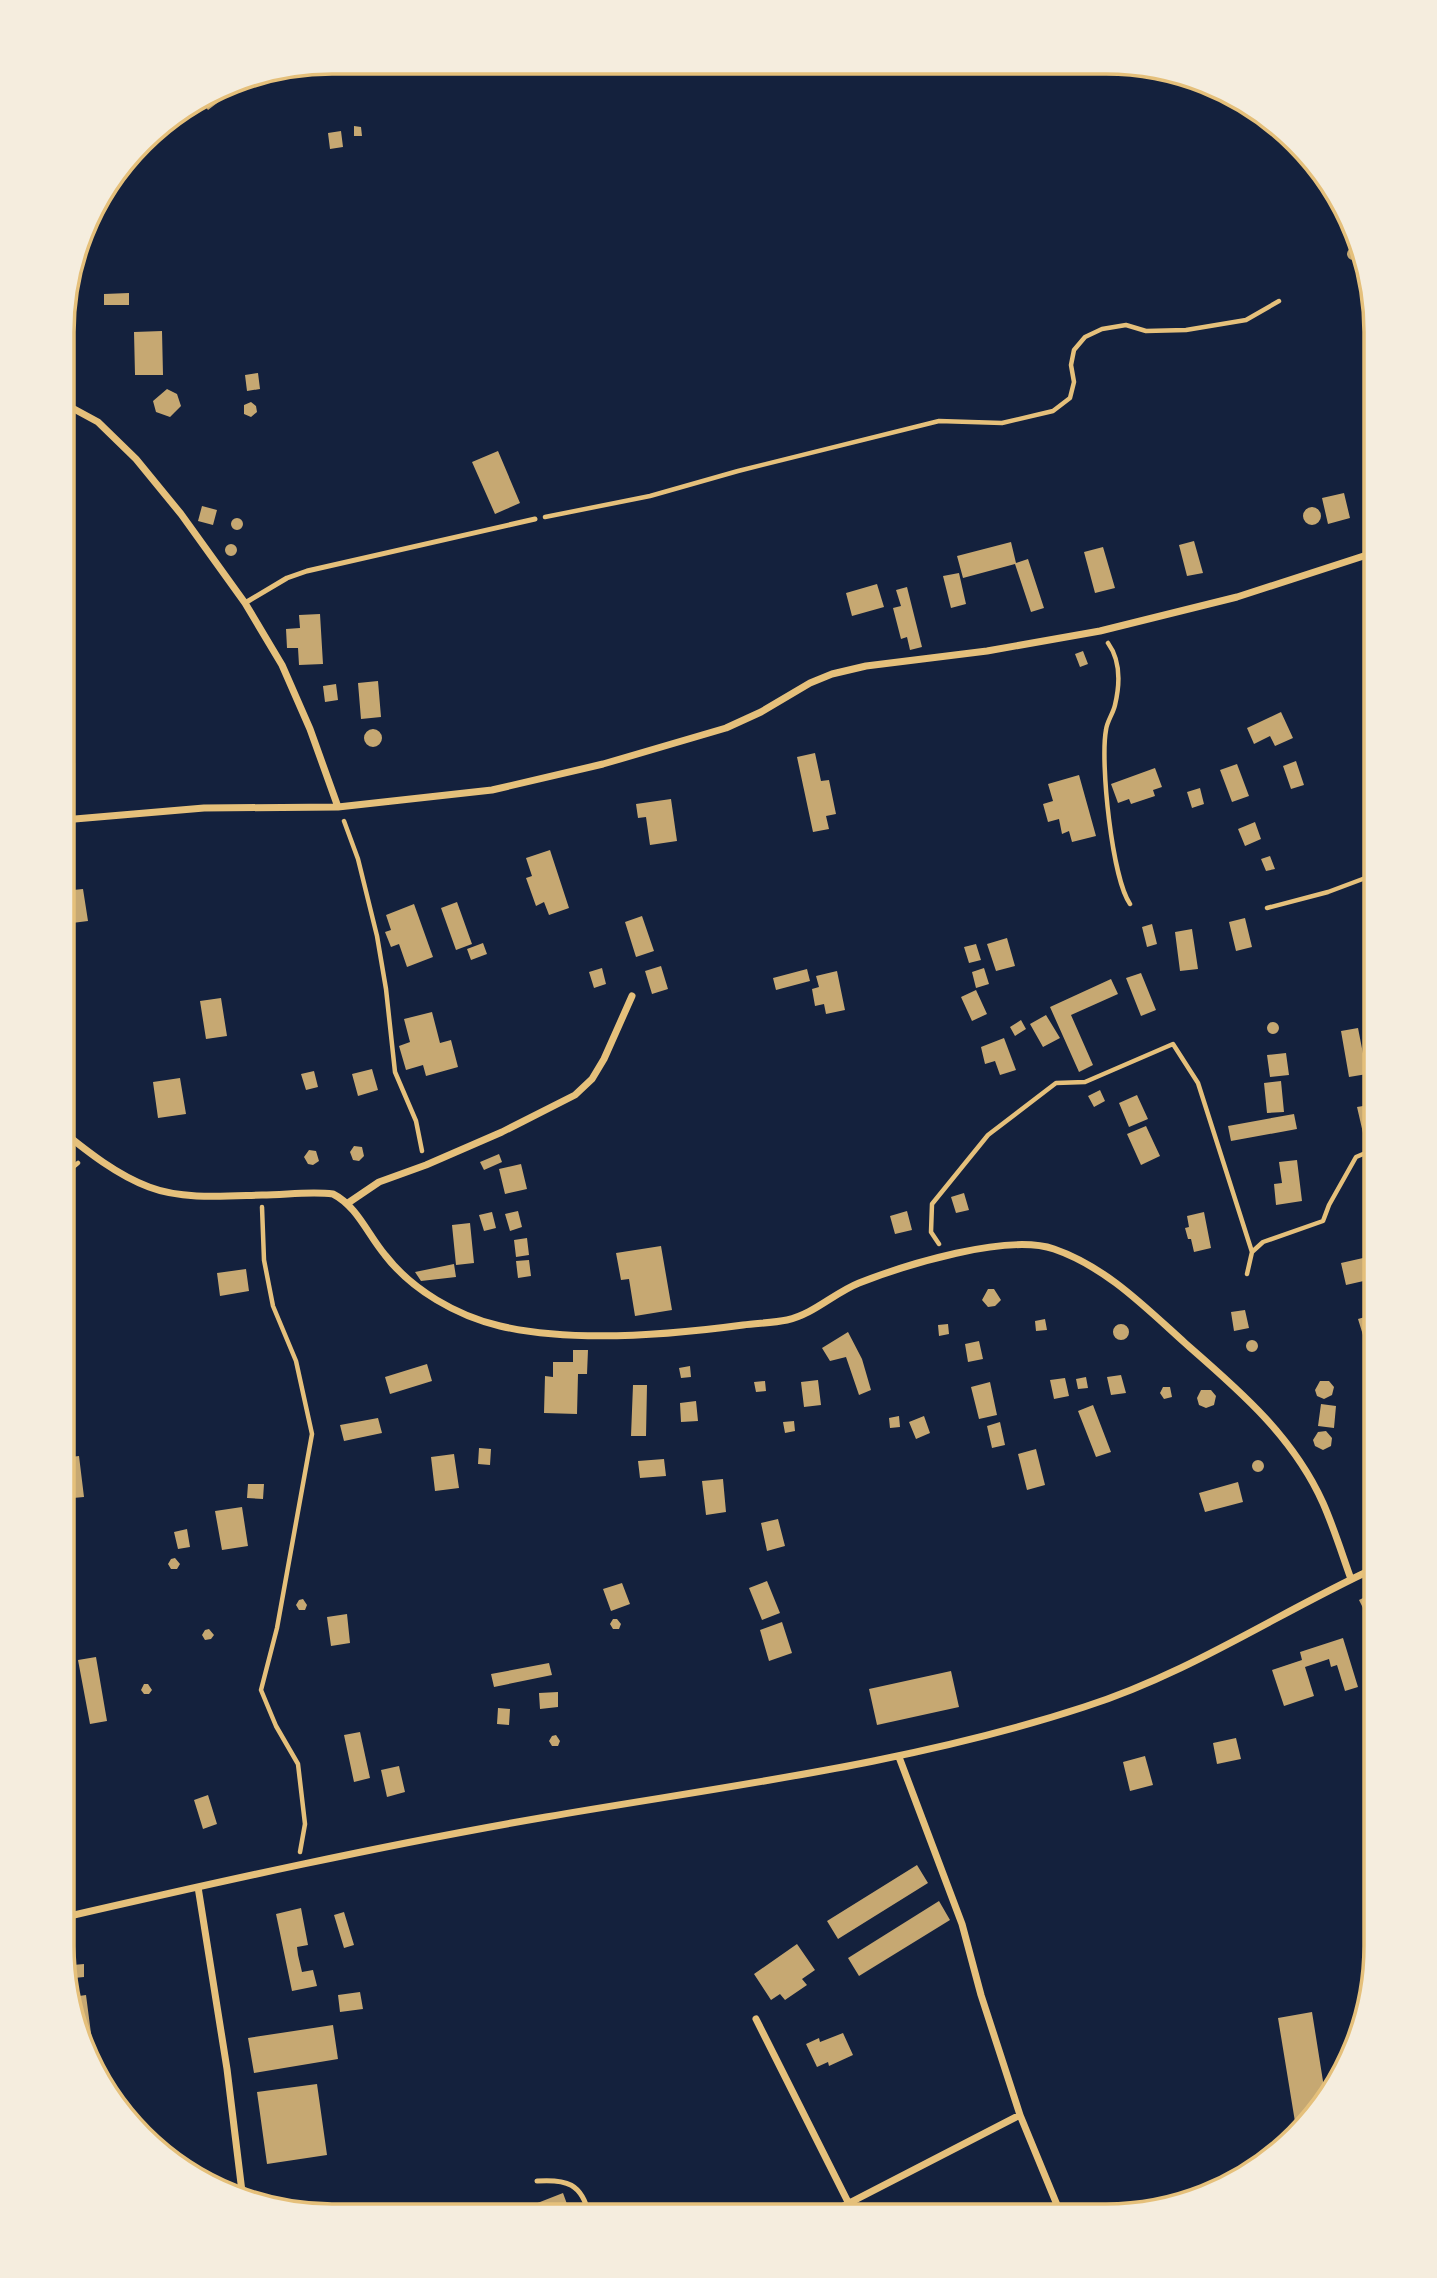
<svg xmlns="http://www.w3.org/2000/svg" width="1437" height="2278" viewBox="0 0 1437 2278" font-family="'Alegreya Sans',sans-serif">
  <style>
    .building { fill: #c6a872 }
    .lines { fill: none; stroke-linecap: round; stroke-linejoin: round }
    .path { stroke: #e5c07b; stroke-width: 4.5 }
    .service { stroke: #e5c07b; stroke-width: 5 }
    .minor { stroke: #e5c07b; stroke-width: 7 }
    .rim { fill: none; stroke: #e5c07b; stroke-width: 3.5 }
  </style>
  <rect width="100%" height="100%" fill="#14213d"/>
  <!-- building -->
  <path class="building" d="M232,81L237,88L208,110L200,100Z
    M354,126L361,127L362,136H354Z
    M341,131L343,147L330,149L328,133Z
    M130,158L135,167L115,178Z
    M1347 254a6 6 0 1 1 12 0a6 6 0 1 1-12 0Z
    M129,293V305H104V294Z
    M162,331L163,375H135L134,332Z
    M258,373L260,389L247,391L245,375Z
    M167,389L177,394L181,406L170,417L156,412L153,401Z
    M251,402L256,406L257,412L251,417L244,414V405Z
    M498,451L520,503L495,514L472,462Z
    M1344,493L1350,518L1328,524L1322,498Z
    M202,506L217,510L213,525L198,521Z
    M1303 516a9 9 0 1 1 18 0a9 9 0 1 1-18 0Z
    M231 524a6 6 0 1 1 12 0a6 6 0 1 1-12 0Z
    M1194,541L1203,573L1187,576L1179,545Z
    M1011,542L1016,563L1028,559L1044,608L1031,612L1015,564L963,578L957,556Z
    M225 550a6 6 0 1 1 12 0a6 6 0 1 1-12 0Z
    M1103,547L1115,588L1095,593L1084,552Z
    M959,573L966,604L951,608L943,576Z
    M877,584L884,607L852,616L846,593Z
    M907,587L922,647L910,650L907,637L901,639L893,608L901,606L896,590Z
    M320,614L323,664L299,665L298,648H287L286,629L300,628L299,615Z
    M1083,651L1088,664L1080,667L1075,654Z
    M378,681L381,717L361,719L358,683Z
    M336,684L338,700L325,702L323,686Z
    M1376,709V742H1375L1365,713Z
    M1281,712L1293,738L1275,746L1270,736L1254,744L1247,728Z
    M364 738a9 9 0 1 1 18 0a9 9 0 1 1-18 0Z
    M815,753L821,781L829,780L836,814L826,816L829,829L813,832L797,757Z
    M1296,761L1304,785L1291,789L1283,766Z
    M1237,764L1249,796L1232,802L1220,770Z
    M1155,768L1162,787L1153,790L1155,796L1131,804L1129,799L1118,803L1111,784Z
    M1079,775L1096,836L1072,842L1069,831L1062,834L1059,819L1048,822L1043,804L1053,801L1048,784Z
    M1200,788L1204,804L1192,808L1187,792Z
    M671,799L677,841L650,845L646,817L638,818L636,804Z
    M1255,822L1261,839L1245,846L1238,829Z
    M550,850L569,908L549,915L544,902L536,906L526,878L532,876L526,858Z
    M1270,856L1275,869L1266,871L1261,859Z
    M83,889L88,921L64,924L63,891Z
    M457,902L472,944L456,950L441,908Z
    M414,904L433,957L407,967L399,944L391,947L385,932L391,930L386,915Z
    M642,916L654,951L636,957L625,922Z
    M1245,918L1252,947L1236,951L1229,922Z
    M1152,924L1157,944L1147,947L1142,927Z
    M1192,929L1198,969L1180,971L1175,932Z
    M1007,938L1015,966L996,971L987,944Z
    M483,943L487,954L471,960L467,949Z
    M976,944L981,960L969,963L964,947Z
    M661,966L668,989L652,994L645,971Z
    M602,968L606,984L594,988L589,972Z
    M984,968L989,984L976,988L972,972Z
    M807,969L810,981L776,990L773,978Z
    M837,971L845,1010L826,1014L824,1004L815,1006L812,989L819,987L816,976Z
    M1141,973L1156,1010L1141,1016L1126,978Z
    M1111,979L1118,994L1071,1015L1093,1065L1079,1072L1050,1007Z
    M976,990L987,1014L972,1021L961,997Z
    M221,998L227,1036L206,1039L200,1001Z
    M432,1012L440,1043L451,1040L458,1067L426,1076L423,1065L406,1070L399,1046L410,1042L404,1019Z
    M1046,1015L1060,1038L1043,1047L1030,1024Z
    M1021,1020L1026,1029L1015,1036L1010,1027Z
    M1267 1028a6 6 0 1 1 12 0a6 6 0 1 1-12 0Z
    M1358,1028L1367,1074L1349,1077L1341,1031Z
    M1004,1038L1016,1070L1000,1075L995,1061L985,1064L981,1047Z
    M1286,1053L1289,1075L1270,1077L1267,1055Z
    M372,1069L378,1090L358,1096L352,1074Z
    M314,1071L318,1087L306,1090L301,1074Z
    M180,1078L186,1114L158,1118L153,1082Z
    M1281,1081L1284,1112L1267,1113L1264,1083Z
    M1100,1090L1105,1101L1094,1107L1088,1096Z
    M1137,1095L1148,1119L1129,1127L1119,1103Z
    M1375,1104V1130L1363,1133L1357,1107Z
    M1294,1114L1297,1129L1231,1141L1228,1126Z
    M1146,1126L1160,1156L1141,1165L1127,1134Z
    M354,1146L362,1147L364,1156L359,1161L353,1160L350,1152Z
    M309,1150L316,1151L319,1161L313,1165L308,1164L304,1157Z
    M499,1154L502,1162L484,1170L480,1162Z
    M1297,1160L1302,1201L1276,1205L1274,1184L1282,1183L1279,1162Z
    M521,1164L527,1189L505,1194L499,1169Z
    M964,1193L969,1210L956,1213L951,1197Z
    M518,1211L522,1227L510,1231L505,1214Z
    M907,1211L912,1230L895,1234L890,1216Z
    M492,1212L496,1228L484,1231L479,1215Z
    M1204,1212L1211,1248L1194,1252L1191,1239H1188L1185,1228L1189,1227L1187,1216Z
    M470,1223L474,1263L456,1265L452,1225Z
    M527,1238L529,1255L516,1257L514,1240Z
    M661,1246L672,1310L635,1316L629,1279L621,1280L616,1253Z
    M1363,1258L1368,1280L1346,1285L1341,1263Z
    M529,1260L531,1276L518,1278L516,1261Z
    M454,1264L456,1277L421,1281L415,1272Z
    M246,1269L249,1291L220,1296L217,1273Z
    M988,1289H994L1001,1300L995,1306L988,1307L982,1300Z
    M1245,1310L1249,1328L1234,1331L1231,1312Z
    M1372,1315L1375,1326V1346L1367,1348L1358,1319Z
    M1045,1319L1047,1330L1036,1331L1035,1321Z
    M948,1324L949,1334L939,1336L938,1325Z
    M1113 1332a8 8 0 1 1 16 0a8 8 0 1 1-16 0Z
    M848,1332L862,1359L871,1390L859,1395L846,1357L830,1361L822,1348Z
    M1246 1346a6 6 0 1 1 12 0a6 6 0 1 1-12 0Z
    M979,1341L983,1359L968,1362L965,1344Z
    M573,1350H588L587,1374H578L577,1414L544,1413L545,1376L553,1377V1362H573Z
    M427,1364L432,1381L390,1394L385,1377Z
    M690,1366L691,1377L681,1378L679,1368Z
    M1121,1375L1126,1393L1111,1395L1107,1377Z
    M1086,1377L1088,1388L1078,1389L1076,1379Z
    M1065,1378L1069,1396L1054,1399L1050,1380Z
    M818,1380L821,1405L804,1407L801,1382Z
    M765,1381L766,1391L756,1392L754,1382Z
    M1320,1381H1329L1334,1387L1332,1395L1324,1399L1317,1396L1315,1390Z
    M990,1382L997,1415L979,1419L971,1387Z
    M633,1385H647L646,1436H631Z
    M1163,1387H1170L1172,1397L1164,1399L1160,1393Z
    M1201,1390H1211L1216,1396L1214,1405L1206,1408L1199,1405L1197,1398Z
    M696,1401L698,1421L681,1422L680,1403Z
    M1321,1404L1336,1406L1334,1428L1318,1426Z
    M1093,1405L1111,1452L1096,1457L1078,1411Z
    M899,1416L900,1427L890,1428L889,1418Z
    M924,1416L930,1433L916,1439L909,1422Z
    M378,1418L382,1433L344,1441L340,1425Z
    M794,1421L795,1431L785,1433L783,1422Z
    M1000,1422L1005,1445L992,1448L987,1426Z
    M1326,1431L1332,1438L1331,1446L1323,1450L1315,1446L1313,1440L1318,1432Z
    M479,1448L491,1449L490,1465L478,1464Z
    M1036,1449L1045,1485L1027,1490L1018,1454Z
    M454,1454L459,1488L435,1491L431,1457Z
    M79,1456L84,1497L62,1499V1458Z
    M664,1459L666,1476L640,1478L638,1461Z
    M1252 1466a6 6 0 1 1 12 0a6 6 0 1 1-12 0Z
    M723,1479L726,1512L706,1515L702,1481Z
    M1238,1482L1243,1502L1205,1512L1199,1493Z
    M248,1484H264L263,1499L247,1498Z
    M242,1507L248,1546L222,1550L215,1511Z
    M778,1519L785,1546L767,1551L761,1523Z
    M187,1529L190,1547L178,1549L174,1532Z
    M175,1558L180,1564L177,1569H171L168,1564L171,1559Z
    M767,1581L780,1613L762,1620L749,1588Z
    M622,1583L630,1604L611,1611L603,1589Z
    M1375,1592V1617L1369,1620L1359,1600Z
    M303,1599L307,1605L305,1610H299L296,1605L299,1600Z
    M347,1614L350,1643L331,1646L327,1617Z
    M613,1619H617L621,1624L619,1629H613L610,1624Z
    M782,1622L792,1653L769,1661L760,1630Z
    M209,1629L214,1635L211,1639L205,1640L202,1635L205,1630Z
    M1343,1638L1358,1687L1345,1691L1337,1665L1331,1667L1329,1659L1305,1667L1314,1696L1284,1706L1272,1670L1302,1660L1300,1652Z
    M96,1657L107,1721L90,1724L78,1660Z
    M549,1663L552,1675L494,1687L491,1674Z
    M951,1671L959,1707L877,1725L869,1689Z
    M70,1673L72,1689L62,1690V1674Z
    M144,1684H148L152,1690L149,1694H144L141,1690Z
    M558,1692V1707L540,1709L539,1693Z
    M498,1708L510,1709L509,1725L497,1724Z
    M360,1732L370,1778L354,1782L344,1735Z
    M556,1735L560,1741L558,1746H552L549,1741L552,1736Z
    M1236,1738L1241,1759L1217,1764L1213,1743Z
    M1145,1756L1153,1785L1130,1791L1123,1762Z
    M399,1766L405,1792L387,1797L381,1770Z
    M208,1795L217,1824L203,1829L194,1800Z
    M61,1818L66,1834L61,1835Z
    M61,1851L72,1890L61,1892Z
    M917,1865L928,1883L838,1939L827,1921Z
    M939,1901L950,1920L859,1976L848,1958Z
    M301,1908L308,1945L297,1947L298,1955L302,1972L313,1970L317,1986L292,1991L276,1914Z
    M344,1912L354,1945L344,1948L334,1915Z
    M797,1944L815,1970L802,1979L807,1985L785,2000L780,1994L771,2000L754,1974Z
    M84,1964V1977L74,1978L73,1965Z
    M360,1992L363,2009L340,2012L338,1995Z
    M86,1995L92,2041L80,2043L72,1997Z
    M1312,2012L1326,2100L1320,2111L1297,2134L1278,2018Z
    M333,2025L338,2059L254,2073L248,2038Z
    M843,2033L853,2055L829,2066L828,2062L817,2067L806,2044L819,2038L820,2042Z
    M317,2084L327,2155L267,2164L257,2092Z
    M563,2193L571,2215H507Z"/>
  <g class="lines">
    <!-- path -->
    <path class="path" d="M545,517L650,496L738,471L939,421L1002,423L1053,411L1070,398L1074,382L1071,365L1074,350L1085,337L1102,329L1126,325L1146,331L1186,330L1246,320L1279,301
      M1108,643C1121,661 1120,684 1115,705C1113,714 1107,721 1106,730C1100,762 1112,878 1130,904
      M344,821L358,859L377,936L386,989L395,1072L416,1121L422,1151
      M1267,908L1328,892L1376,874
      M62,1176L78,1163
      M262,1207L264,1260L273,1306L296,1361L312,1434L277,1628L261,1690L276,1726L298,1764L305,1824L300,1852
      M939,1244L931,1232L932,1204L988,1135L1056,1083L1085,1082L1173,1044L1198,1083L1252,1252
      M1247,1274L1252,1252L1263,1242L1323,1221L1329,1205L1356,1157L1375,1149"/>
    <!-- service -->
    <path class="service" d="M245,603L287,578L307,571L535,519
      M537,2181C566,2179 582,2183 589,2215"/>
    <!-- minor -->
    <path class="minor" d="M63,403L98,422L136,459L181,514L245,603L282,665L310,729L338,807
      M63,820L204,808L338,807L492,790L603,764L726,728L761,712L810,683L832,674L866,666L987,651L1100,631L1237,597L1376,552
      M62,1131C88,1152 117,1175 149,1187C183,1200 226,1196 262,1195C285,1195 310,1191 333,1194C357,1206 368,1235 385,1255C412,1290 457,1316 500,1326C573,1343 669,1335 743,1325C757,1323 773,1323 787,1320C814,1314 834,1293 859,1283C905,1265 1007,1233 1054,1249C1106,1267 1145,1307 1185,1343C1239,1390 1293,1436 1323,1503C1334,1528 1342,1554 1351,1579
      M348,1203L379,1182L426,1165L502,1132L575,1095L592,1079L604,1059L632,996
      M899,1757L962,1924L981,1995L1020,2115L1062,2217
      M198,1887L227,2069L243,2200
      M61,1918C222,1881 383,1845 546,1817C726,1786 910,1764 1084,1707C1190,1673 1276,1614 1375,1568
      M756,2019L848,2202
      M824,2216L1020,2115"/>
  </g>
  <!-- crop -->
  <path d="M0 0H1437V2278H0ZM332 74H1106A258 258 0 0 1 1364 332V1946A258 258 0 0 1 1106 2204H332A258 258 0 0 1 74 1946V332A258 258 0 0 1 332 74Z" fill="#f5edde" fill-rule="evenodd"/>
  <path class="rim" d="M332 74H1106A258 258 0 0 1 1364 332V1946A258 258 0 0 1 1106 2204H332A258 258 0 0 1 74 1946V332A258 258 0 0 1 332 74Z"/>
</svg>
